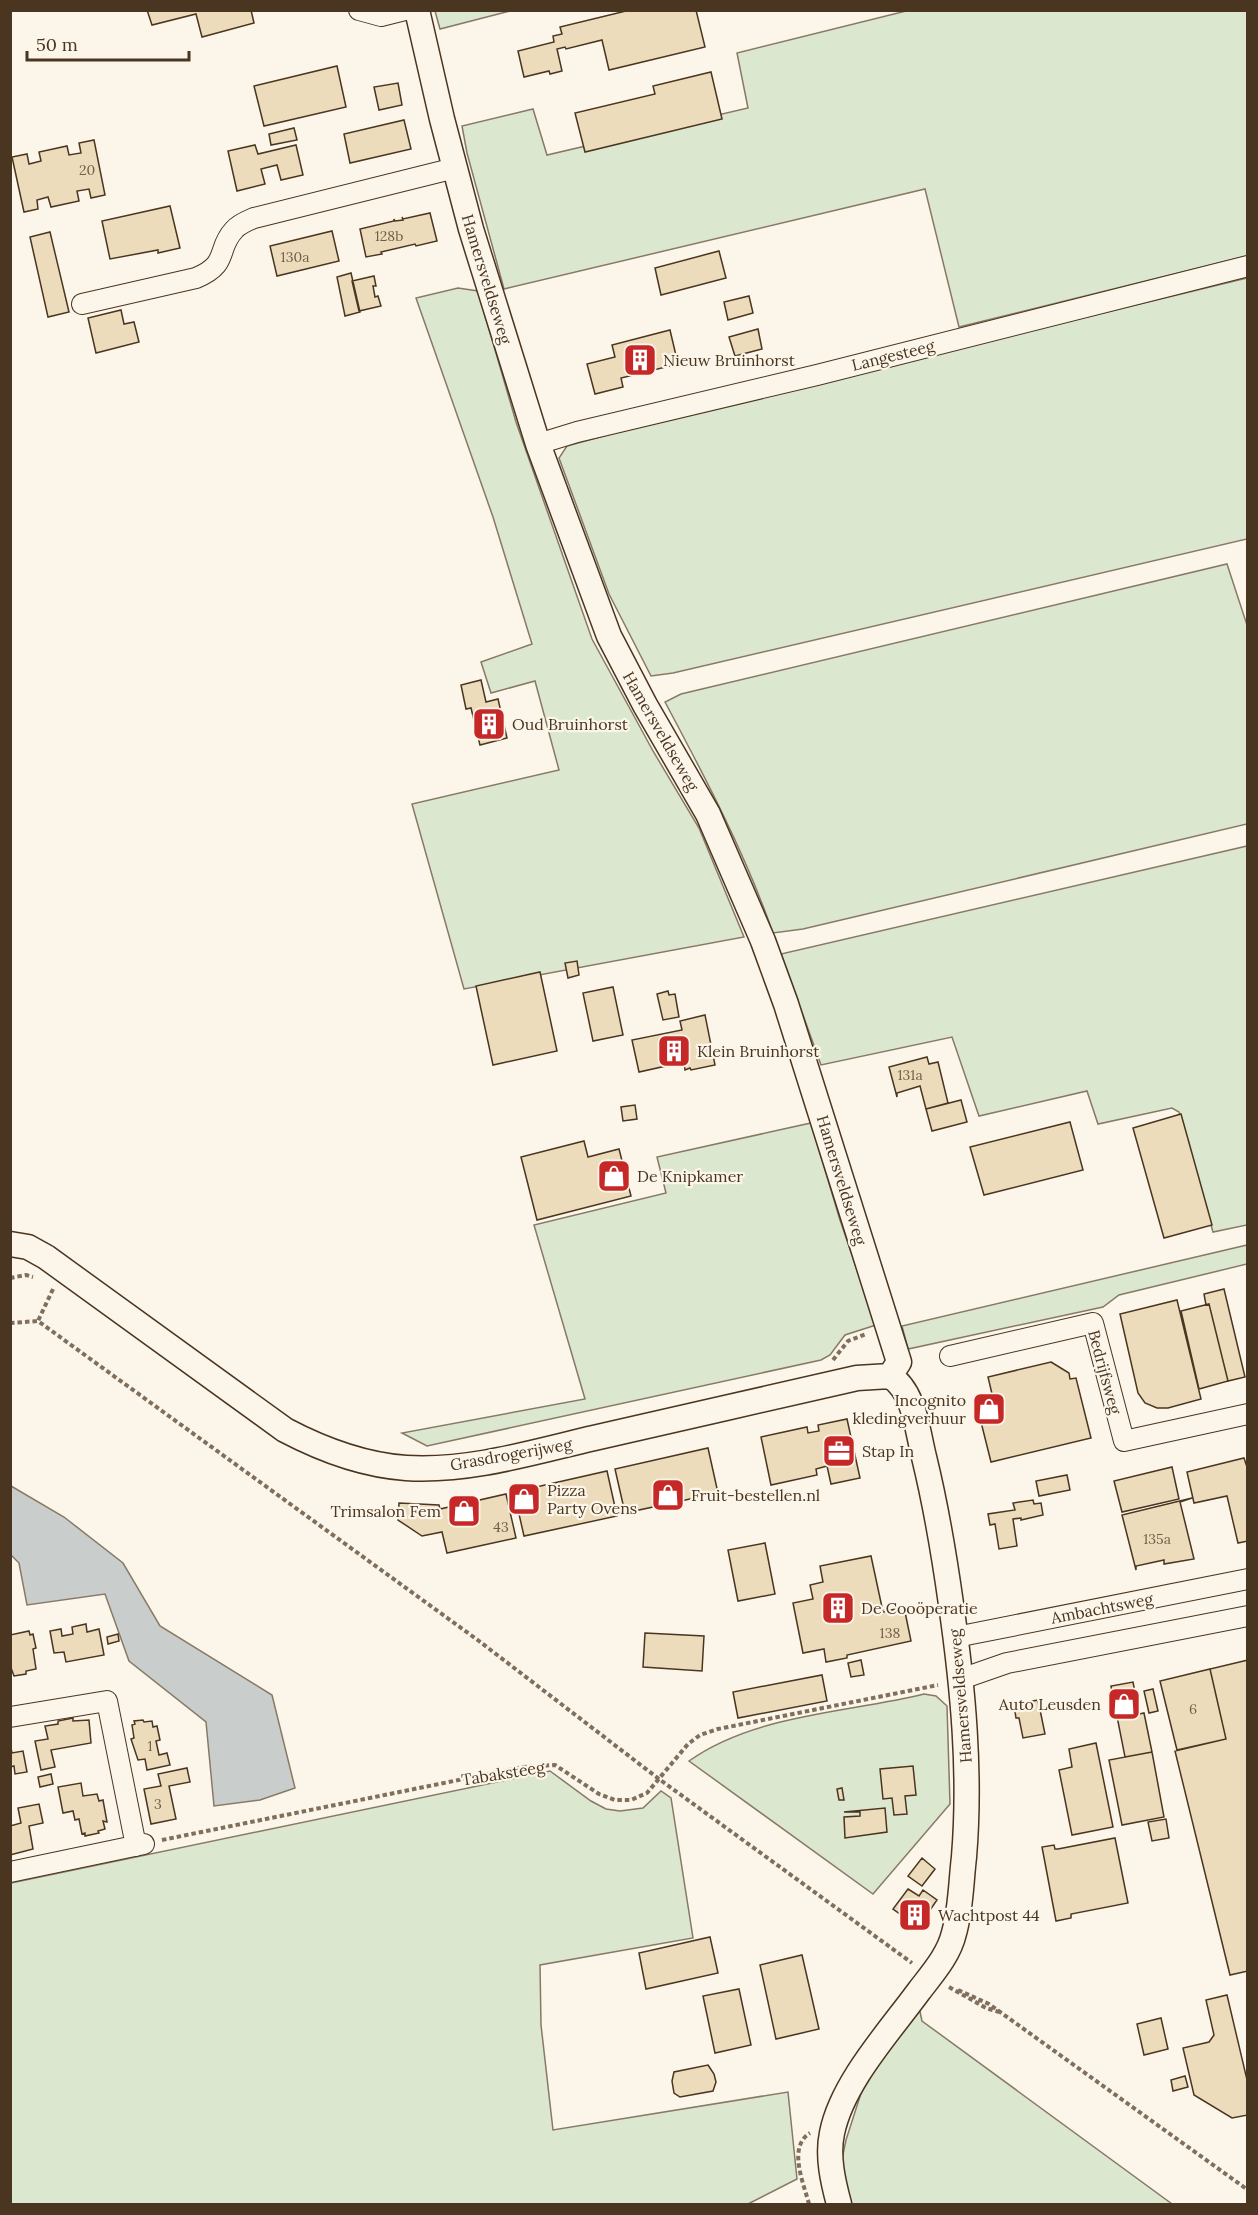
<svg xmlns="http://www.w3.org/2000/svg" width="1258" height="2215" viewBox="0 0 1258 2215" font-family="Lora,serif">
  <style>
    .green { fill: #dce7d0; stroke: #887966; stroke-width: 1.5 }
    .water { fill: #c9cecd; stroke: #887966; stroke-width: 1.5 }
    .building { fill: #ecdcbc; stroke: #4a3520; stroke-width: 1.5 }
    .lines { fill: none; stroke-linecap: round; stroke-linejoin: round }
    .minor-casing { stroke: #4a3520; stroke-width: 22 }
    .tertiary-casing { stroke: #4a3520; stroke-width: 27 }
    .path { stroke: #7f6f5c; stroke-width: 4; stroke-dasharray: 4.5 3; stroke-linecap: butt }
    .minor { stroke: #fbf6e9; stroke-width: 20 }
    .tertiary { stroke: #fbf6e9; stroke-width: 24 }
    .labels { text-anchor: middle; stroke-width: 4.5; stroke-linejoin: round; paint-order: stroke }
    .number-label { font-size: 14px; fill: #725f47 }
    .street-label { font-size: 16px; fill: #4a3520; stroke: #fbf6e9 }
    .poi-label { font-size: 16px; fill: #4a3520; stroke: #fbf6e9; text-anchor: start }
  </style>
  <rect width="100%" height="100%" fill="#fbf6e9"/>
  <!-- green -->
  <path class="green" d="M435,11V10L510,11L440,29Z
    M906,11H1247V256L959,327L925,189L504,289L467,153L462,126L533,109L547,155L748,108L737,53Z
    M1247,278V539L673,673L651,676L609,594L559,458L567,446L685,414Z
    M458,288L478,291L516,422L592,639L653,751L699,828L744,937L464,989L412,804L559,770L535,681L491,693L481,662L532,644L493,517L416,298Z
    M1227,564L1247,625V824L803,929L773,933C745,853 705,777 665,702L681,694Z
    M1247,846V1225L1213,1232L1179,1112L1172,1108L1098,1124L1087,1091L979,1116L952,1037L821,1065L781,954Z
    M811,1123L840,1220L876,1325L845,1335L830,1355L821,1360L427,1446L402,1433L585,1399L534,1225L666,1193L657,1157Z
    M1247,1245V1264L1119,1295L1103,1307L908,1349L902,1326Z
    M924,1694L936,1696L947,1706L950,1804L873,1894L689,1761C755,1714 847,1713 924,1694Z
    M550,1771L591,1801L606,1809L620,1811L643,1808L661,1791L671,1798L693,1938L540,1965L541,2025L553,2130L788,2092L797,2179L748,2204H11V1883Z
    M919,2007L922,2021L1172,2204H848L841,2164L846,2140L863,2087Z"/>
  <!-- water -->
  <path class="water" d="M11,1486L64,1517L123,1563L160,1626L272,1695L295,1788L260,1800L214,1806L206,1722L129,1661L105,1594L27,1605L19,1563L11,1555Z"/>
  <!-- building -->
  <path class="building" d="M147,10H251L254,23L202,37L196,14L152,25Z
    M630,10H696L705,47L609,70L602,40L566,49L565,47L557,49L562,71L550,74L549,71L524,77L518,51L554,42L553,36L562,34L560,27Z
    M337,66L346,107L264,126L254,86Z
    M711,72L722,119L585,152L575,113L655,94L653,86Z
    M398,83L402,105L379,110L374,87Z
    M404,120L411,149L350,163L344,134Z
    M294,128L297,140L271,145L269,134Z
    M94,140L105,195L91,198L89,189L77,191L79,201L51,207L48,197L37,200L38,209L24,212L12,157L27,154L29,164L41,161L39,152L67,146L69,155L81,153L79,143Z
    M255,145L258,154L296,145L303,175L281,180L277,165L261,169L265,184L237,191L228,151Z
    M170,206L180,248L158,253V250L110,259L102,221Z
    M430,213L437,241L416,246L415,244L381,252L382,254L366,257L360,229L394,221V219L395,221L403,220L402,217L403,219Z
    M332,231L339,261L277,276L270,246Z
    M50,232L69,312L48,317L30,237Z
    M719,251L726,278L661,295L655,268Z
    M351,273L360,312L345,316L337,277Z
    M374,276L376,286H373L375,297L378,296L381,306L359,311L352,281Z
    M749,296L753,313L728,320L724,302Z
    M121,310L124,324L134,322L139,342L96,353L88,318Z
    M758,329L762,349L735,356L729,337Z
    M670,330L678,364L621,378L623,387L595,394L587,364L615,357L612,345Z
    M481,680L486,702L498,699L507,738L480,745L471,708L466,709L461,685Z
    M577,961L579,975L568,978L565,963Z
    M540,972L557,1051L493,1065L476,986Z
    M613,987L623,1035L593,1041L583,993Z
    M668,991L669,995L675,994L679,1017L663,1020L657,994Z
    M705,1015L715,1065L691,1070L690,1068L685,1070L684,1062L639,1072L632,1040L682,1030L680,1021Z
    M927,1057L929,1064L938,1062L948,1103L926,1109L920,1086L897,1093V1097L889,1067Z
    M961,1100L967,1122L932,1131L926,1109Z
    M635,1105L637,1119L623,1121L621,1107Z
    M1181,1114L1212,1225L1164,1238L1133,1128Z
    M1070,1122L1083,1170L984,1195L970,1147Z
    M584,1141L588,1157L619,1149L631,1196L537,1220L521,1157Z
    M1224,1289L1245,1377L1228,1381L1209,1304L1206,1305L1204,1294Z
    M1177,1300L1201,1399L1168,1408H1157L1145,1403L1138,1393L1120,1314Z
    M1209,1304L1228,1381L1199,1389L1181,1311Z
    M1051,1362L1069,1373L1070,1379L1076,1378L1091,1438L991,1462L976,1402L993,1398L988,1377Z
    M847,1419L860,1478L831,1484L827,1466L816,1469L817,1475L771,1485L761,1437L807,1427L808,1433L819,1431L818,1425Z
    M708,1448L718,1493L625,1513L615,1469Z
    M1244,1458L1248,1470V1541L1238,1543L1227,1496L1194,1503L1187,1472Z
    M1172,1467L1179,1499L1122,1512L1114,1481Z
    M607,1471L617,1516L524,1536L514,1492Z
    M1067,1475L1070,1490L1039,1496L1036,1481Z
    M506,1494L516,1538L447,1553L442,1532L422,1536L398,1520L399,1503L439,1505L440,1509Z
    M1192,1498L1180,1502L1194,1559L1164,1564V1560L1136,1566V1570L1122,1515Z
    M1033,1500L1034,1504L1041,1503L1043,1515L1021,1520V1518L1013,1519L1017,1546L999,1549L995,1524L990,1525L988,1514L1015,1510L1013,1503Z
    M765,1543L775,1594L738,1601L728,1550Z
    M871,1556L883,1612L904,1607L911,1641L847,1655V1658L826,1662L824,1649L803,1653L793,1603L813,1599L810,1585L823,1582L820,1566Z
    M86,1624L87,1632L99,1629L104,1655L66,1662L64,1652L54,1653L50,1631L61,1629L62,1636L73,1634L72,1627Z
    M29,1631L30,1635L33,1634L36,1648L33,1649L36,1669L26,1671V1674L14,1676L10,1665V1635Z
    M645,1633L704,1636L702,1671L643,1667Z
    M118,1634L119,1641L108,1644L107,1637Z
    M861,1660L864,1675L851,1677L848,1663Z
    M1248,1660V1971L1230,1975L1175,1751L1226,1739L1210,1669Z
    M1210,1669L1226,1739L1177,1750L1160,1681Z
    M822,1675L827,1701L738,1718L733,1692Z
    M1133,1682L1139,1714L1144,1713L1152,1752L1125,1757L1111,1686Z
    M1153,1689L1158,1711L1149,1713L1144,1691Z
    M1038,1700L1045,1734L1023,1738L1019,1718H1016L1014,1705Z
    M73,1718V1721L89,1720L91,1743L51,1750L55,1767L41,1770L35,1741L48,1739L45,1726L58,1724V1721Z
    M143,1720L144,1722L152,1721L153,1727L157,1726L160,1740L156,1741L159,1755L167,1753L170,1765L147,1770L145,1759L138,1760L131,1739L134,1738L132,1725L135,1724L134,1721Z
    M10,1743L12,1753L23,1751L27,1772L15,1774L14,1766L10,1767Z
    M1096,1743L1113,1827L1072,1835L1059,1770L1072,1767L1069,1749Z
    M1152,1752L1164,1817L1122,1825L1109,1760Z
    M913,1766L916,1795L905,1796L907,1814L894,1815L892,1798L883,1799L880,1769Z
    M187,1768L190,1782L169,1786L176,1819L151,1824L144,1789L161,1786L158,1774Z
    M51,1774L53,1784L40,1787L38,1777Z
    M81,1783L83,1796L97,1794L99,1801L103,1800L107,1822L103,1821L105,1829L98,1831L99,1833L85,1836V1833L82,1834L79,1819L75,1820L73,1811L63,1813L58,1787Z
    M842,1788L844,1800H839L837,1789Z
    M39,1804L43,1823L29,1826L33,1849L10,1855V1826L21,1823L18,1808Z
    M885,1808L887,1832L845,1838L844,1817L860,1816V1812H844Z
    M1166,1819L1169,1838L1152,1841L1148,1822Z
    M1115,1838L1128,1903L1071,1914V1918L1056,1921L1042,1847L1054,1845L1055,1849H1058Z
    M922,1858L935,1869L922,1886L908,1876Z
    M908,1889L919,1896L923,1890L937,1900L917,1929L910,1924L911,1922L893,1909Z
    M710,1937L718,1973L646,1989L639,1953Z
    M802,1955L819,2029L776,2039L760,1965Z
    M739,1989L751,2045L715,2053L703,1996Z
    M1227,1995L1248,2084V2115L1232,2118L1194,2095L1183,2048L1209,2042L1214,2035L1206,2000Z
    M1161,2018L1168,2049L1144,2055L1137,2024Z
    M708,2065L714,2074L716,2082L713,2091L680,2097L674,2093L672,2081L674,2072Z
    M1185,2076L1188,2087L1173,2091L1171,2080Z"/>
  <g class="lines">
    <defs>
      <path id="minor" d="M359,10L381,16L405,10
        M82,304L196,278C230,264 216,249 234,230C239,224 247,221 254,218L455,168
        M538,444L577,432L817,375L1248,266
        M950,1356L1093,1323L1124,1441L1248,1414
        M956,1637L1248,1579
        M961,1679L1007,1663L1248,1616
        M10,1717L107,1701L136,1846
        M10,1872L144,1844"/>
      <path id="tertiary" d="M417,10L442,119L471,229L538,444L609,636L645,705L708,814L763,941L786,1004L899,1362L890,1376
        M10,1244L28,1247L46,1257L285,1430C323,1450 363,1465 406,1468C469,1472 534,1452 594,1438C682,1418 769,1398 857,1378L890,1376
        M839,2204C833,2182 827,2156 832,2133C842,2083 889,2032 919,1991C932,1974 949,1955 954,1933C961,1909 961,1882 964,1857C971,1773 963,1688 951,1604C944,1554 936,1506 924,1457C917,1430 915,1392 890,1376"/>
    </defs>
    <!-- minor casing -->
    <use href="#minor" class="minor-casing"/>
    <!-- tertiary casing -->
    <use href="#tertiary" class="tertiary-casing"/>
    <!-- path -->
    <path class="path" d="M10,1278L26,1275L33,1277
      M53,1289L38,1321L479,1641L659,1779L912,1963
      M10,1323L38,1321
      M833,1360L848,1341L866,1334
      M162,1840L523,1767L555,1765L599,1794L615,1800H631L647,1793L688,1744L700,1735L718,1729L938,1685
      M949,1987L986,2008L999,2012
      M958,1990L989,2004L1248,2190
      M809,2204C804,2184 787,2147 810,2133"/>
    <!-- minor -->
    <use href="#minor" class="minor"/>
    <!-- tertiary -->
    <use href="#tertiary" class="tertiary"/>
  </g>
  <!-- icons -->
  <defs>
    <symbol id="building-square" viewBox="-11 -11 22 22"><rect x="-9" y="-9" width="18" height="18" rx="4" fill="#c62828" stroke="#fbf6e9"/><path d="M-4-6H4V6H1V3H-1V6H-4ZM-2.5-4.3h1.7v1.8h-1.7ZM.8-4.3h1.7v1.8H.8ZM-2.5-1h1.7V.8h-1.7ZM.8-1h1.7V.8H.8Z" fill="#fff"/></symbol>
    <symbol id="shop-square" viewBox="-11 -11 22 22"><rect x="-9" y="-9" width="18" height="18" rx="4" fill="#c62828" stroke="#fbf6e9"/><path d="M-5-2.5h2.3a2.7 3.5 0 0 1 5.4 0H5L5.5 6h-11ZM-1.5-2.5h3a1.5 2.3 0 0 0-3 0Z" fill="#fff"/></symbol>
    <symbol id="office-square" viewBox="-11 -11 22 22"><rect x="-9" y="-9" width="18" height="18" rx="4" fill="#c62828" stroke="#fbf6e9"/><path d="M-6-3h4V-5.5h4V-3h4V5H-6ZM-1-4.5V-3h2v-1.5ZM-6 0V1H6V0Z" fill="#fff"/></symbol>
  </defs>
  <g fill-rule="evenodd">
    <use href="#building-square" x="621" y="341" width="38" height="38"/>
    <use href="#building-square" x="470" y="705" width="38" height="38"/>
    <use href="#building-square" x="655" y="1032" width="38" height="38"/>
    <use href="#shop-square" x="595" y="1157" width="38" height="38"/>
    <use href="#shop-square" x="970" y="1390" width="38" height="38"/>
    <use href="#office-square" x="820" y="1432" width="38" height="38"/>
    <use href="#shop-square" x="649" y="1476" width="38" height="38"/>
    <use href="#shop-square" x="505" y="1480" width="38" height="38"/>
    <use href="#shop-square" x="445" y="1492" width="38" height="38"/>
    <use href="#building-square" x="819" y="1589" width="38" height="38"/>
    <use href="#shop-square" x="1105" y="1685" width="38" height="38"/>
    <use href="#building-square" x="896" y="1896" width="38" height="38"/>
  </g>
  <g class="labels">
    <!-- number labels -->
    <g class="number-label">
      <text x="87" y="175">20</text>
      <text x="389" y="241">128b</text>
      <text x="295" y="262">130a</text>
      <text x="910" y="1080">131a</text>
      <text x="501" y="1532">43</text>
      <text x="1157" y="1544">135a</text>
      <text x="890" y="1638">138</text>
      <text x="1193" y="1714">6</text>
      <text x="150" y="1751">1</text>
      <text x="158" y="1809">3</text>
    </g>
    <!-- street labels -->
    <g class="street-label">
      <text transform="translate(487 279) rotate(73)" y="6">Hamersveldseweg</text>
      <text transform="translate(893 355) rotate(-14)" y="6">Langesteeg</text>
      <text transform="translate(661 731) rotate(60)" y="6">Hamersveldseweg</text>
      <text transform="translate(842 1180) rotate(73)" y="6">Hamersveldseweg</text>
      <text transform="translate(1105 1372) rotate(75)" y="6">Bedrijfsweg</text>
      <text transform="translate(511 1454) rotate(-10)" y="6">Grasdrogerijweg</text>
      <text transform="translate(1102 1608) rotate(-11)" y="6">Ambachtsweg</text>
      <text transform="translate(960 1696) rotate(-95)" y="6">Hamersveldseweg</text>
      <text transform="translate(503 1773) rotate(-9)" y="6">Tabaksteeg</text>
    </g>
    <!-- poi labels -->
    <g class="poi-label">
      <text x="663" y="366">Nieuw Bruinhorst</text>
      <text x="512" y="730">Oud Bruinhorst</text>
      <text x="697" y="1057">Klein Bruinhorst</text>
      <text x="637" y="1182">De Knipkamer</text>
      <text x="966" y="1406" text-anchor="end">Incognito<tspan x="966" dy="18">kledingverhuur</tspan></text>
      <text x="862" y="1457">Stap In</text>
      <text x="547" y="1496">Pizza<tspan x="547" dy="18">Party Ovens</tspan></text>
      <text x="691" y="1501">Fruit-bestellen.nl</text>
      <text x="441" y="1517" text-anchor="end">Trimsalon Fem</text>
      <text x="861" y="1614">De Cooöperatie</text>
      <text x="1101" y="1710" text-anchor="end">Auto Leusden</text>
      <text x="938" y="1921">Wachtpost 44</text>
    </g>
  </g>
  <!-- border -->
  <rect width="1258" height="2215" fill="none" stroke="#4a3520" stroke-width="24"/>
  <!-- scale -->
  <path d="M27 51v9h162v-9" fill="none" stroke="#4a3520" stroke-width="3"/>
  <text x="36" y="51" font-size="18" fill="#4a3520" stroke="#fbf6e9" stroke-width="4.5" paint-order="stroke">50 m</text>
</svg>
